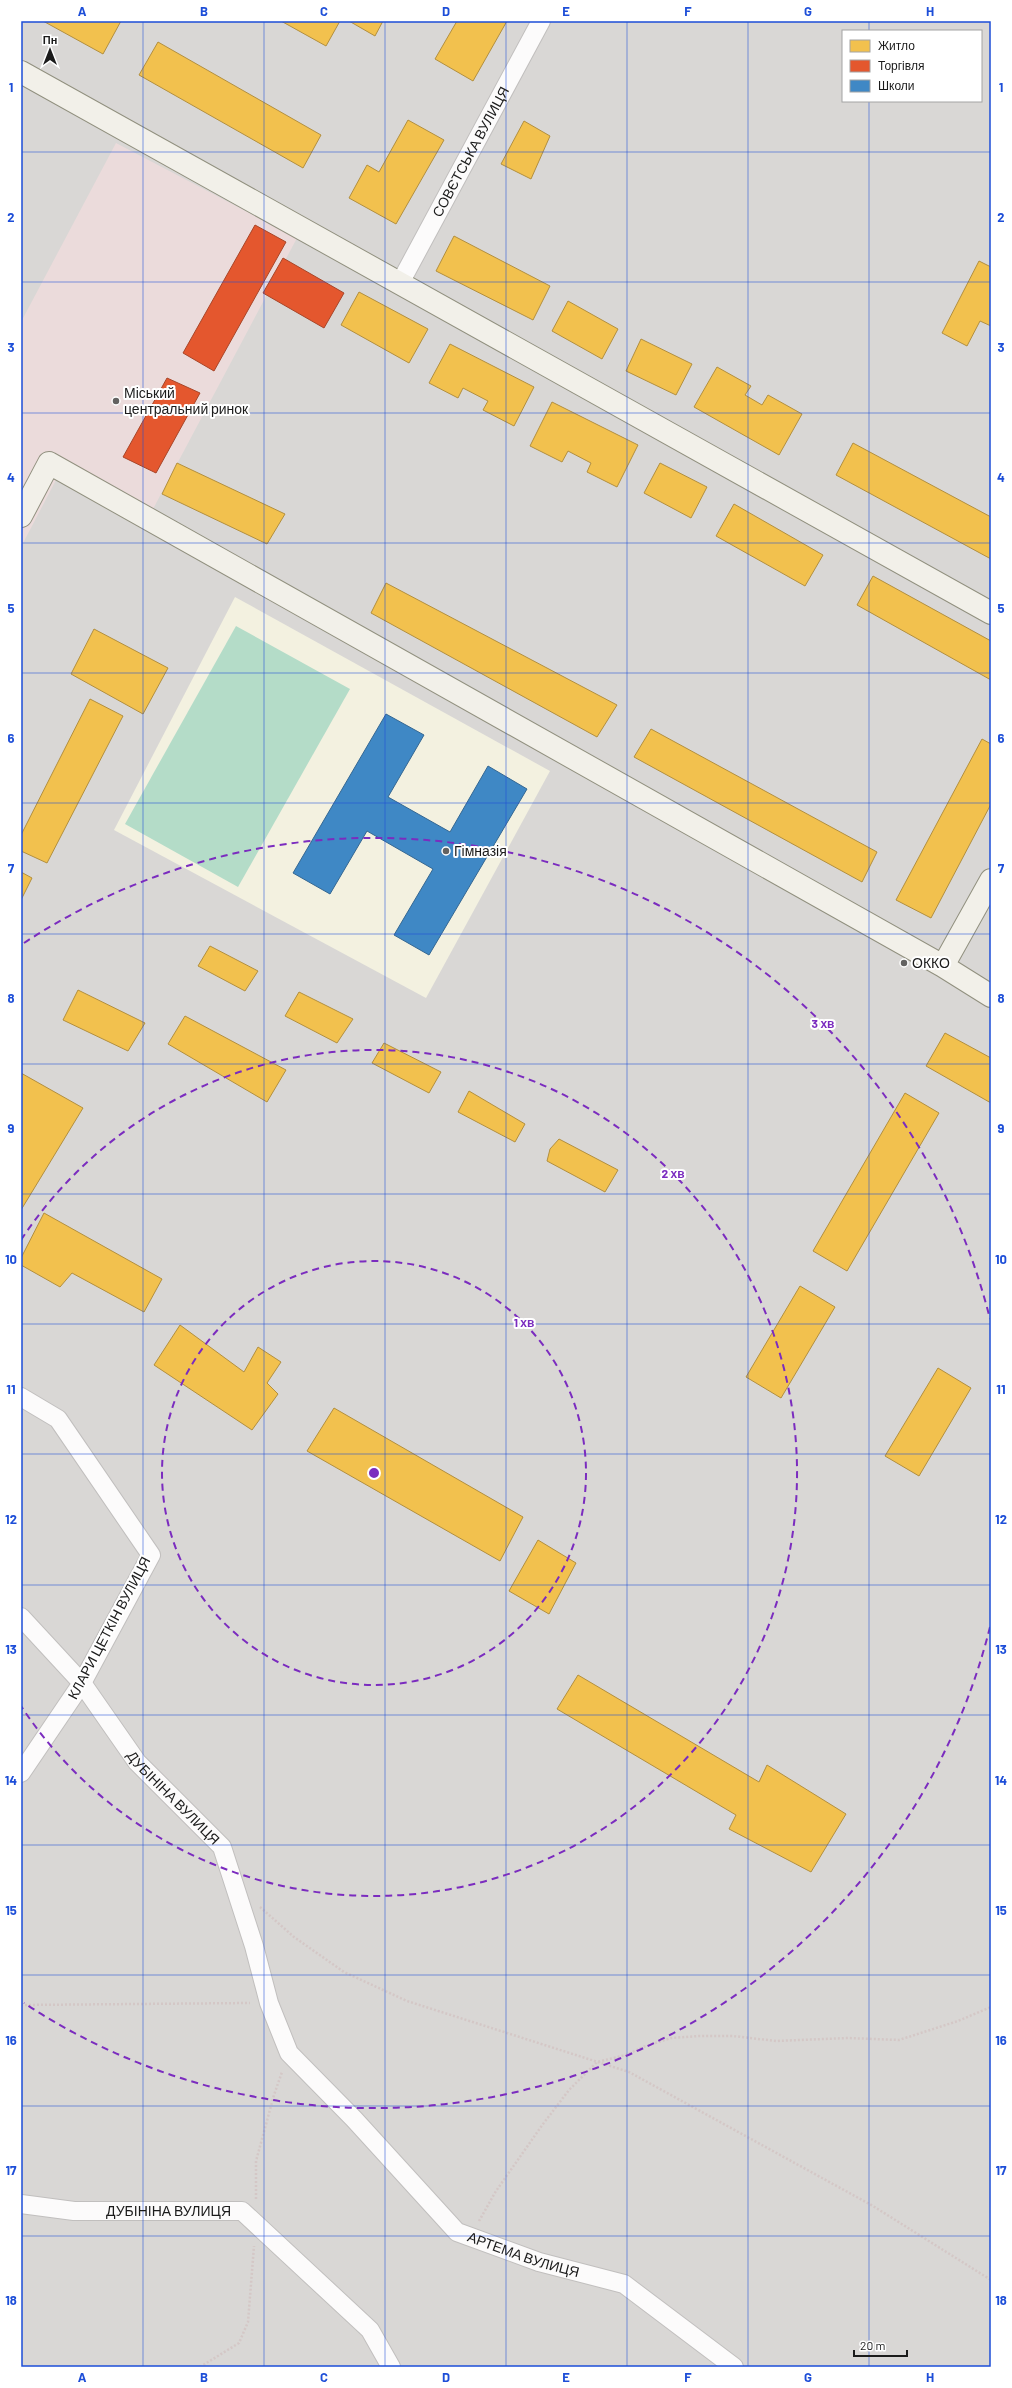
<svg xmlns="http://www.w3.org/2000/svg" width="1012" height="2388" viewBox="0 0 1012 2388" font-family="Barlow,sans-serif">
  <style>
    .residential { fill: #d9d7d5; fill-rule: evenodd }
    .commercial { fill: #ebdbdb }
    .education { fill: #f3f1e0 }
    .pitch { fill: #b4dcc8 }
    .homes { fill: #f2c14e; stroke: #b28f3f }
    .shops { fill: #e4572e; stroke: #a84528 }
    .schools { fill: #3f88c5; stroke: #346792 }
    .lines { fill: none; stroke-linecap: round; stroke-linejoin: round }
    .street-casing { stroke: #c1bfbe; stroke-width: 20 }
    .secondary-casing { stroke: #91907f; stroke-width: 24 }
    .path { stroke: #d4c7c6; stroke-width: 2.5; stroke-dasharray: 2 2; stroke-linecap: butt }
    .street { stroke: #fcfbfb; stroke-width: 18 }
    .secondary { stroke: #f2f0e9; stroke-width: 22 }
    .grid { fill: none; stroke: #1d4ed8; stroke-width: 1; stroke-opacity: 0.55 }
    .ring { fill: none; stroke: #7b2cbf; stroke-width: 2; stroke-dasharray: 7 5 }
    .poi-dot { fill: #636261; stroke: #fff; stroke-width: 1.5 }
    .labels { text-anchor: middle; stroke-width: 4; stroke-linejoin: round; paint-order: stroke }
    .street-label { font-size: 14px; fill: #1b1b1b; stroke: #fff }
    .poi-label { font-size: 14px; fill: #1b1b1b; stroke: #fff; text-anchor: start }
    .centre { fill: #7b2cbf; stroke: #fff; stroke-width: 2 }
    .ring-label { font-size: 12px; text-anchor: middle; font-weight: bold; fill: #7b2cbf; stroke: #fff; stroke-width: 4; stroke-linejoin: round; paint-order: stroke }
    .neatline { fill: none; stroke: #1d4ed8; stroke-width: 1.5 }
    .grid-label { font-size: 13px; text-anchor: middle; font-weight: bold; fill: #1d4ed8 }
  </style>
  <rect width="100%" height="100%" fill="#eae7e4"/>
  <!-- residential -->
  <path class="residential" d="M21,21H991V2367H21ZM843,31H981V101H843Z"/>
  <!-- commercial -->
  <path class="commercial" d="M116,143L297,238L144,526L56,480L21,547V322Z"/>
  <!-- education -->
  <path class="education" d="M235,597L550,771L426,998L114,830Z"/>
  <!-- pitch -->
  <path class="pitch" d="M236,626L350,689L238,887L125,824Z"/>
  <!-- homes -->
  <path class="homes" d="M43,21H121L103,54Z
    M281,21H340L326,46Z
    M349,21H383L375,36Z
    M457,21H507L473,81L435,59Z
    M158,42L321,135L303,168L139,75Z
    M408,120L444,140L396,224L349,198L367,165L379,172Z
    M524,121L550,136L531,179L501,164Z
    M454,236L550,286L533,320L436,271Z
    M979,261L991,267V326L980,321L967,346L942,333Z
    M359,292L428,329L409,363L341,325Z
    M568,301L618,329L602,359L552,331Z
    M641,339L692,364L676,395L626,371Z
    M450,344L534,387L514,426L483,410L488,401L463,388L458,398L429,383Z
    M717,367L751,386L745,395L762,405L768,395L802,414L779,455L694,407Z
    M552,402L638,445L617,487L587,472L591,463L568,451L562,462L530,446Z
    M853,443L991,517V559L836,475Z
    M177,463L285,514L267,544L162,494Z
    M660,463L707,487L691,518L644,493Z
    M734,504L823,555L805,586L716,536Z
    M873,576L991,641V680L857,605Z
    M386,583L617,705L597,737L371,613Z
    M94,629L168,668L143,714L71,674Z
    M90,699L123,716L47,863L21,851V835Z
    M651,729L877,852L862,882L634,757Z
    M982,739L991,744V804L931,918L896,900Z
    M21,872L32,878L21,900Z
    M210,946L258,971L245,991L198,966Z
    M78,990L145,1023L128,1051L63,1020Z
    M299,992L353,1019L337,1043L285,1016Z
    M185,1016L286,1070L267,1102L168,1044Z
    M945,1033L991,1058V1103L926,1066Z
    M384,1043L441,1072L429,1093L372,1063Z
    M21,1073L83,1108L21,1210Z
    M469,1091L525,1124L515,1142L458,1112Z
    M905,1093L939,1113L847,1271L813,1251Z
    M559,1139L618,1170L605,1192L547,1161L550,1149Z
    M44,1213L162,1279L144,1312L72,1273L60,1287L21,1265V1258Z
    M800,1286L835,1307L781,1398L746,1377Z
    M180,1325L244,1372L258,1347L281,1362L267,1383L278,1394L252,1430L154,1365Z
    M938,1368L971,1388L919,1476L885,1456Z
    M334,1408L523,1517L500,1561L307,1451Z
    M538,1540L576,1563L549,1614L509,1591Z
    M578,1675L759,1782L767,1765L846,1814L811,1872L729,1829L736,1815L557,1709Z"/>
  <!-- shops -->
  <path class="shops" d="M255,225L286,242L214,371L183,353Z
    M283,258L344,293L324,328L263,293Z
    M167,378L200,393L156,473L123,457Z"/>
  <!-- schools -->
  <path class="schools" d="M386,714L424,735L388,797L450,832L488,766L527,789L429,955L394,935L433,869L367,831L330,894L293,873Z"/>
  <g class="lines">
    <defs>
      <g id="street">
        <path id="s1" d="M400,283L541,21"/>
        <path d="M21,1397L58,1419L151,1555L82,1683L21,1773"/>
        <path id="s2" d="M21,1617L82,1683L137,1762L222,1847L254,1946L269,2003L289,2053L354,2119L457,2232L539,2262L624,2284L734,2367"/>
        <path id="s3" d="M21,2204L74,2211H242L370,2330L391,2367"/>
      </g>
      <path id="secondary" d="M21,72L991,613
        M21,516L49,463L943,966L991,996
        M943,966L991,880"/>
    </defs>
    <!-- street casing -->
    <use href="#street" class="street-casing"/>
    <!-- secondary casing -->
    <use href="#secondary" class="secondary-casing"/>
    <!-- path -->
    <path class="path" d="M260,1907L294,1937L344,1972L407,2001L629,2072L873,2206L991,2280
      M21,2005L250,2003
      M256,2199V2161L274,2095L282,2072
      M479,2221L496,2191L543,2124L569,2090L597,2062L626,2055L643,2047L671,2038L699,2036H733L776,2041L848,2038L899,2040L958,2021L991,2007
      M200,2367L239,2343L248,2322L254,2246"/>
    <!-- street -->
    <use href="#street" class="street"/>
    <!-- secondary -->
    <use href="#secondary" class="secondary"/>
  </g>
  <!-- grid -->
  <path class="grid" d="M143,21V2367M264,21V2367M385,21V2367M506,21V2367M627,21V2367M748,21V2367M869,21V31M869,101V2367M21,152H991M21,282H991M21,413H991M21,543H991M21,673H991M21,803H991M21,934H991M21,1064H991M21,1194H991M21,1324H991M21,1454H991M21,1585H991M21,1715H991M21,1845H991M21,1975H991M21,2106H991M21,2236H991"/>
  <!-- distance rings -->
  <g class="ring">
    <circle cx="374" cy="1473" r="212"/>
    <path d="M21 1240A423 423 0 1 1 21 1706"/>
    <path d="M990 1627A635 635 0 0 1 24 2003M24 943A635 635 0 0 1 990 1319"/>
  </g>
  <!-- markers -->
  <g class="poi-dot">
    <circle cx="116" cy="401" r="4"/>
    <circle cx="446" cy="851" r="4"/>
    <circle cx="904" cy="963" r="4"/>
  </g>
  <g class="labels">
    <!-- street labels -->
    <g class="street-label">
      <text dy="5" stroke="none"><textPath href="#s1" startOffset="149">СОВЄТСЬКА ВУЛИЦЯ</textPath></text>
      <text transform="translate(109 1628) rotate(-62)" y="5">КЛАРИ ЦЕТКІН ВУЛИЦЯ</text>
      <text dy="5" stroke="none"><textPath href="#s2" startOffset="237">ДУБІНІНА ВУЛИЦЯ</textPath></text>
      <text dy="5" stroke="none"><textPath href="#s3" startOffset="148">ДУБІНІНА ВУЛИЦЯ</textPath></text>
      <text dy="5" stroke="none"><textPath href="#s2" startOffset="839">АРТЕМА ВУЛИЦЯ</textPath></text>
    </g>
    <!-- poi labels -->
    <g class="poi-label">
      <text x="124" y="398">Міський<tspan x="124" dy="16">центральний ринок</tspan></text>
      <text x="454" y="856">Гімназія</text>
      <text x="912" y="968">ОККО</text>
    </g>
  </g>
  <circle cx="374" cy="1473" r="6" class="centre"/>
  <g class="ring-label">
    <text x="823" y="1028">3 хв</text>
    <text x="673" y="1178">2 хв</text>
    <text x="524" y="1327">1 хв</text>
  </g>
  <!-- border -->
  <rect width="1012" height="2388" fill="none" stroke="#ffffff" stroke-width="44"/>
  <!-- legend -->
  <rect x="842" y="30" width="140" height="72" fill="#ffffff" stroke="#a4a4a4"/>
  <rect x="850" y="40" width="20" height="12" fill="#f2c14e" stroke="#a4a4a4"/>
  <text x="878" y="50" font-size="12" fill="#1b1b1b">Житло</text>
  <rect x="850" y="60" width="20" height="12" fill="#e4572e" stroke="#a4a4a4"/>
  <text x="878" y="70" font-size="12" fill="#1b1b1b">Торгівля</text>
  <rect x="850" y="80" width="20" height="12" fill="#3f88c5" stroke="#a4a4a4"/>
  <text x="878" y="90" font-size="12" fill="#1b1b1b">Школи</text>
  <!-- north arrow -->
  <g transform="translate(50 50)" stroke="#ffffff" stroke-width="3" paint-order="stroke">
  <path d="M0-3L7 15L0 10L-7 15Z" fill="#1b1b1b"/>
  <text y="-6" font-size="11" font-weight="bold" text-anchor="middle" fill="#1b1b1b">Пн</text>
  </g>
  <!-- scale -->
  <path d="M854 2350v6h53v-6" fill="none" stroke="#1b1b1b" stroke-width="2"/>
  <text x="860" y="2350" font-size="12" fill="#1b1b1b" stroke="#ffffff" stroke-width="3" paint-order="stroke">20 m</text>
  <rect x="22" y="22" width="968" height="2344" class="neatline"/>
  <g class="grid-label">
    <text x="82" y="16">A</text>
    <text x="204" y="16">B</text>
    <text x="324" y="16">C</text>
    <text x="446" y="16">D</text>
    <text x="566" y="16">E</text>
    <text x="688" y="16">F</text>
    <text x="808" y="16">G</text>
    <text x="930" y="16">H</text>
    <text x="11" y="92">1</text>
    <text x="1001" y="92">1</text>
    <text x="11" y="222">2</text>
    <text x="1001" y="222">2</text>
    <text x="11" y="352">3</text>
    <text x="1001" y="352">3</text>
    <text x="11" y="482">4</text>
    <text x="1001" y="482">4</text>
    <text x="11" y="613">5</text>
    <text x="1001" y="613">5</text>
    <text x="11" y="743">6</text>
    <text x="1001" y="743">6</text>
    <text x="11" y="873">7</text>
    <text x="1001" y="873">7</text>
    <text x="11" y="1003">8</text>
    <text x="1001" y="1003">8</text>
    <text x="11" y="1133">9</text>
    <text x="1001" y="1133">9</text>
    <text x="11" y="1264">10</text>
    <text x="1001" y="1264">10</text>
    <text x="11" y="1394">11</text>
    <text x="1001" y="1394">11</text>
    <text x="11" y="1524">12</text>
    <text x="1001" y="1524">12</text>
    <text x="11" y="1654">13</text>
    <text x="1001" y="1654">13</text>
    <text x="11" y="1785">14</text>
    <text x="1001" y="1785">14</text>
    <text x="11" y="1915">15</text>
    <text x="1001" y="1915">15</text>
    <text x="11" y="2045">16</text>
    <text x="1001" y="2045">16</text>
    <text x="11" y="2175">17</text>
    <text x="1001" y="2175">17</text>
    <text x="11" y="2305">18</text>
    <text x="1001" y="2305">18</text>
    <text x="82" y="2382">A</text>
    <text x="204" y="2382">B</text>
    <text x="324" y="2382">C</text>
    <text x="446" y="2382">D</text>
    <text x="566" y="2382">E</text>
    <text x="688" y="2382">F</text>
    <text x="808" y="2382">G</text>
    <text x="930" y="2382">H</text>
  </g>
</svg>
